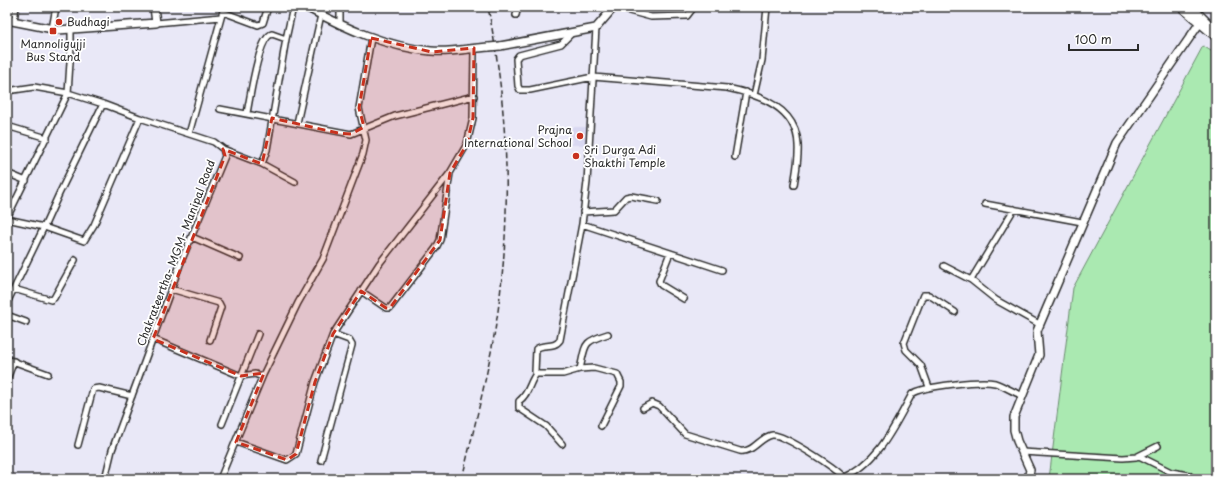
<svg xmlns="http://www.w3.org/2000/svg" width="1223" height="486" viewBox="0 0 1223 486" font-family="'Playpen Sans',sans-serif">
  <style>
    .built { fill: #d9d8f1 }
    .green { fill: #aae9b1; stroke: #6a8a6e }
    .lines { fill: none; stroke-linecap: round; stroke-linejoin: round }
    .street-casing { stroke: #2b2b2b; stroke-width: 8 }
    .secondary-casing { stroke: #2b2b2b; stroke-width: 10 }
    .street { stroke: #fff; stroke-width: 5 }
    .secondary { stroke: #fff; stroke-width: 7 }
    .rail { stroke: #2b2b2b; stroke-width: 1.5; stroke-dasharray: 6 3; stroke-linecap: butt }
    .secondary-bridge-casing { stroke: #2b2b2b; stroke-width: 10; stroke-linecap: butt }
    .secondary-bridge { stroke: #fff; stroke-width: 7 }
    .marked { fill: #c8321e; fill-opacity: 0.2; stroke: #c8321e; stroke-width: 3; stroke-dasharray: 8 5; stroke-linejoin: round }
    .poi-dot { fill: #c8321e; stroke: #fff; stroke-width: 1.5 }
    .labels { text-anchor: middle; stroke-width: 3.5; stroke-linejoin: round; paint-order: stroke }
    .poi-label { font-size: 11px; fill: #2b2b2b; stroke: #fff; text-anchor: start }
    .street-label { font-size: 11px; fill: #2b2b2b; stroke: #fff }
  </style>
  <rect width="100%" height="100%" fill="#e9e8f7"/>
  <filter id="ink" filterUnits="userSpaceOnUse"><feTurbulence type="fractalNoise" baseFrequency=".025" numOctaves="2"/><feDisplacementMap in="SourceGraphic" scale="8" xChannelSelector="R" yChannelSelector="G"/><feConvolveMatrix kernelMatrix="1 2 1 2 8 2 1 2 1" color-interpolation-filters="sRGB"/></filter>
  <g filter="url(#ink)">
    <!-- built -->
    <path class="built" d="M572,127H588V145H572Z"/>
    <!-- green -->
    <path class="green" d="M1203,46L1216,54V479H1049L1073,288Z"/>
    <g class="lines">
      <defs>
        <path id="street" d="M604,7L612,10
          M614,7L651,17L687,16L694,7
          M223,12L258,25L263,23L268,7
          M516,15L518,7
          M14,21L16,7
          M156,23L221,17
          M340,25V7
          M596,28L587,182L582,224L560,340C554,349 543,343 536,349L535,372L538,374H563L580,369L594,368L617,374L621,382V386L601,426
          M52,29L56,7
          M71,29V47L68,93L103,104L59,194L44,227L84,241L94,225L140,118L214,142L223,149L225,156L181,262L112,450L105,479
          M573,32L561,44L519,55L516,59L518,86L520,90H530L593,77L727,88C757,94 797,107 798,145C799,158 796,172 794,185
          M7,91L34,87L68,93L7,218
          M754,95L762,60L767,7
          M103,104L140,118
          M220,109L351,134L395,116L474,96
          M247,113C250,99 258,37 272,34L286,39
          M297,123L321,15
          M7,126L47,138
          M189,134L224,7
          M223,149L262,164L295,182
          M735,157L746,92
          M262,164L267,150L286,39L293,7
          M7,173L26,181
          M985,204L1082,222
          M583,212L614,210L626,197L631,196L658,201
          M7,219L44,227L7,303
          M582,224L722,270
          M192,237L240,258
          M670,253L659,281L661,285L684,299
          M944,266L971,280L996,300L1039,324
          M971,280L1014,209
          M14,289L51,300L54,298L75,260
          M171,289L219,303L221,307L210,340
          M361,291L386,308H390L436,248L440,240L450,173
          M7,315L26,322
          M153,339L241,376L255,374L262,377
          M7,359L48,374
          M580,369C586,344 582,342 608,334
          M536,374C529,383 529,394 519,401V408L546,426L562,444
          M7,379L14,361
          M929,387L921,365L906,350L904,343L923,295H929L955,312
          M643,408L652,403L659,406L685,434L740,451C753,453 760,437 772,435C782,433 840,470 845,479
          M222,424L258,334
          M236,442L287,460L296,454L315,382L333,334L379,264L450,173L467,144L473,118L474,48
          M78,445L93,389L99,388L132,396
          M1022,452L1123,458L1136,457L1158,446
          M1139,456L1171,472L1189,475L1193,479
          M321,460L352,345L349,340L333,334
          M220,479L263,375L298,303L323,259L363,154L366,140L359,108L371,38
          M841,479C878,464 894,427 912,394C923,386 981,380 995,383C1004,386 1013,392 1021,395"/>
        <path id="secondary" d="M306,7C345,28 386,47 431,51C450,53 471,48 489,47
          M1181,7L1216,37
          M1192,7L1216,31
          M7,20L58,30L156,23L154,7
          M500,46L596,28L614,7
          M1028,479L1030,470L1017,441L1014,430V417L1039,355L1037,331L1117,143L1199,24"/>
      </defs>
      <!-- street casing -->
      <use href="#street" class="street-casing"/>
      <!-- secondary casing -->
      <use href="#secondary" class="secondary-casing"/>
      <!-- street -->
      <use href="#street" class="street"/>
      <!-- secondary -->
      <use href="#secondary" class="secondary"/>
      <!-- rail -->
      <path class="rail" d="M462,479C475,423 490,367 498,311C512,209 508,108 488,7"/>
      <defs>
        <path id="secondary-bridge" d="M489,47L500,46"/>
      </defs>
      <!-- secondary-bridge casing -->
      <use href="#secondary-bridge" class="secondary-bridge-casing"/>
      <!-- secondary-bridge -->
      <use href="#secondary-bridge" class="secondary-bridge"/>
    </g>
  </g>
  <!-- marked area -->
  <path class="marked" d="M371,38L432,52L474,48L473,118L467,144L450,173L440,240L390,308H386L361,291L333,334L315,382L296,454L287,460L236,442L264,373L241,376L153,339L225,156L223,149L262,164L272,118L338,133L351,134L364,127L359,108Z"/>
  <!-- markers -->
  <g class="poi-dot">
    <circle cx="59" cy="22" r="4"/>
    <rect x="49" y="27" width="8" height="8" rx="2"/>
    <circle cx="580" cy="136" r="4"/>
    <circle cx="576" cy="156" r="4"/>
  </g>
  <g class="labels">
    <!-- poi labels -->
    <g class="poi-label">
      <text x="67" y="26">Budhagi</text>
      <text x="53" y="48" text-anchor="middle">Mannoligujji<tspan x="53" dy="13">Bus Stand</tspan></text>
      <text x="572" y="134" text-anchor="end">Prajna<tspan x="572" dy="13">International School</tspan></text>
      <text x="584" y="154">Sri Durga Adi<tspan x="584" dy="13">Shakthi Temple</tspan></text>
    </g>
    <!-- street labels -->
    <g class="street-label">
      <text transform="translate(176 253) rotate(-69)" y="4">Chakrateertha- MGM- Manipal Road</text>
    </g>
  </g>
  <!-- margin -->
  <rect width="1223" height="486" fill="none" stroke="#fff" stroke-width="24"/>
  <rect x="12" y="12" width="1199" height="462" fill="none" stroke="#2b2b2b" stroke-width="1.5" filter="url(#ink)"/>
  <!-- scale -->
  <path d="M1069 44v6h69v-6" fill="none" stroke="#2b2b2b" stroke-width="2"/>
  <text x="1075" y="44" font-size="12" fill="#2b2b2b" stroke="#ffffff" stroke-width="3" paint-order="stroke">100 m</text>
</svg>
